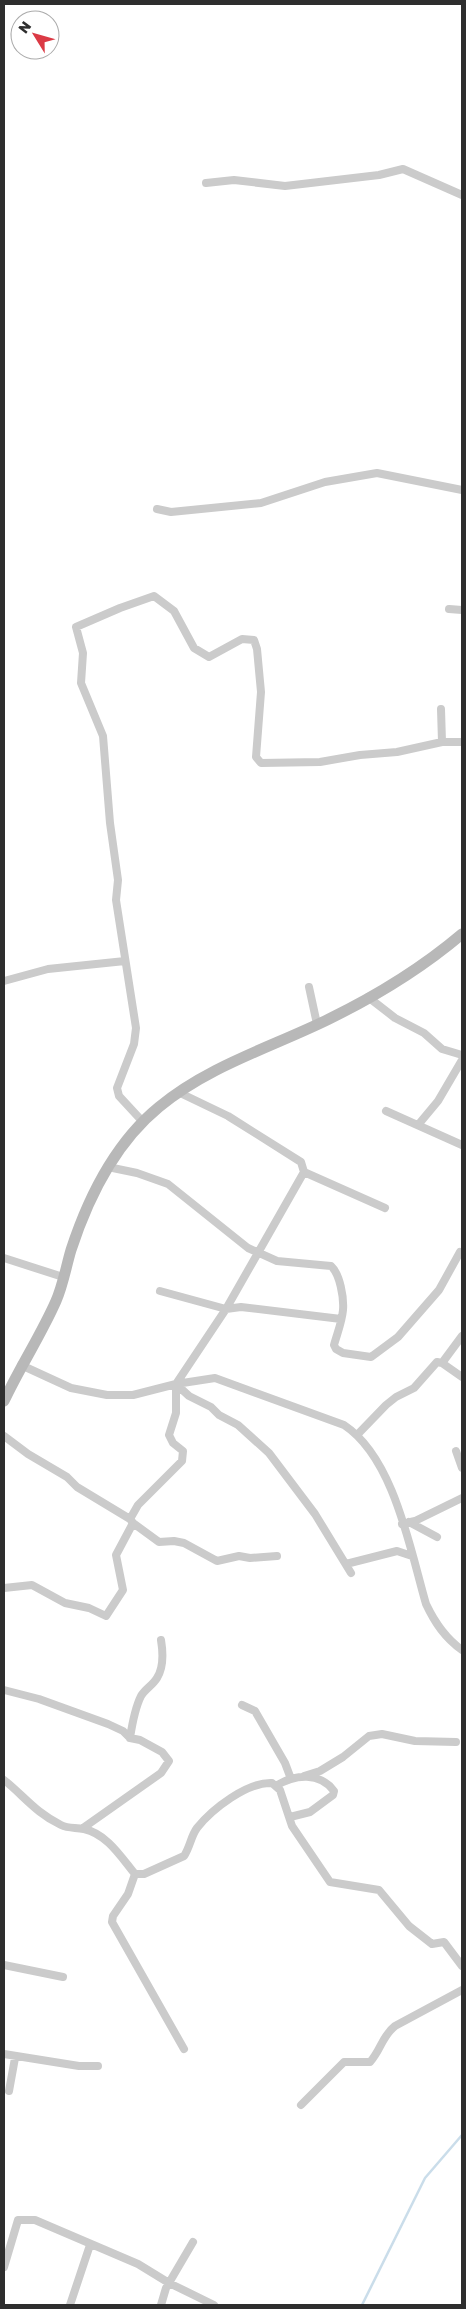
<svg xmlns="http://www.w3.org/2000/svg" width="466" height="2309" viewBox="0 0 466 2309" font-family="'Golos Text',sans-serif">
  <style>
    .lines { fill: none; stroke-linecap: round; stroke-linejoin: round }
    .stream { stroke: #caddea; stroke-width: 2.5 }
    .street { stroke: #cbcbcb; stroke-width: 8 }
    .secondary { stroke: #b8b8b8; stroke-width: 11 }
  </style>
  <rect width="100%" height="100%" fill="#fff"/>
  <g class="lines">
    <!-- stream -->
    <path class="stream" d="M362,2305L425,2178L462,2135"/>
    <!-- street -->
    <path class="street" d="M206,183L234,180L285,186L379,175L403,169L462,195
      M157,509L171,512L261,503L325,482L377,473L462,490
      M449,609L462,610
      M441,709L442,742
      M4,981L48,969L125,961
      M309,987L317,1024
      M368,997L395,1018L424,1033L442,1049L462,1055
      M386,1111L462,1145
      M143,1122L119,1096L117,1088L134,1044L136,1028L116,900L118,880L110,823L103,736L81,683L83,653L76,627L120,608L154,596L174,611L194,648L209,657L242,639L254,640L257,649L261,692L256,757L261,763L320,762L360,755L397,752L442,742H462
      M418,1125L438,1101L462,1060
      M108,1167L137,1173L168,1184L248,1248L277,1261L331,1266C340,1274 344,1298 343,1310C342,1322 337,1334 334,1345L336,1349L343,1353L371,1357L398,1337L439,1290L460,1252
      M304,1172L385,1208
      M4,1258L63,1277
      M160,1291L226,1309L241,1307L341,1319
      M442,1363L462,1336
      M21,1365L71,1388L107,1395H133L176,1384L215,1378L344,1425C394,1458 410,1549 426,1604C435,1623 445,1638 462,1650
      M176,1384L189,1396L211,1407L219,1415L238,1425L269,1453L315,1514L351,1573
      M358,1434L386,1405L396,1397L414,1388L437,1362L442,1363L462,1377
      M4,1436L28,1454L67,1477L77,1487L130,1519L138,1505L182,1461L183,1451L173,1443L169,1435L176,1413V1384L226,1309L304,1172L301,1162L228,1116L178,1092
      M456,1451L462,1468
      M409,1522L437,1537
      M133,1523L159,1542L174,1541L184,1543L217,1561L239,1556L250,1558L277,1556
      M402,1524L415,1521L462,1498
      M346,1564L397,1551L412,1556
      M4,1588L32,1585L65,1603L89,1608L106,1616L123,1590L116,1555L133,1523L130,1519
      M4,1690L39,1699L108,1724L123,1731L130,1738L140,1740L162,1752L169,1761L161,1773L83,1828
      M242,1705L255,1711L285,1763L291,1779
      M130,1738C132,1725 135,1708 141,1696C145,1689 153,1685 157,1678C164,1667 163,1652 161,1640
      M304,1776L320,1771L343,1757L369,1736L382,1734L415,1741L456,1742
      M4,1780C24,1796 36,1813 61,1825C69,1829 76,1827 84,1829C107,1834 121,1857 135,1874L128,1894L113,1916L112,1922L184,2049
      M276,1786C295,1774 320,1772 334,1791L333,1795L310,1812L290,1817
      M135,1874H144L184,1856C190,1847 191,1836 197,1828C212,1809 247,1782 272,1783L280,1790L292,1826L330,1882L379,1890L409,1926L432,1944L444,1942L462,1966
      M4,1965L63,1977
      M4,2054L79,2066H98
      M9,2091L15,2058
      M301,2105L344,2062H370C381,2050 382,2036 395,2026L462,1990
      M4,2267L18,2220H35L138,2264L169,2283L214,2305
      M70,2305L90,2245
      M161,2305L166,2288L193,2242"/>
    <!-- secondary -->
    <path class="secondary" d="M4,1401C20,1367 41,1335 56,1301C63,1285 66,1267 71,1250C88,1198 115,1143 159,1107C208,1066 272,1047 329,1019C376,996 423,967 462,934"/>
  </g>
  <!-- border -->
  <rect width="466" height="2309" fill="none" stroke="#2e2e2e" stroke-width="10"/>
  <!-- north arrow -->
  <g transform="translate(35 35) rotate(307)"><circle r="24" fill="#ffffff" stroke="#ababab"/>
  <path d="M0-4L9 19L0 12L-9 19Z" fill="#db3a45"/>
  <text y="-8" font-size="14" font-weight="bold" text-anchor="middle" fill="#2e2e2e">N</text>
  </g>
</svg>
